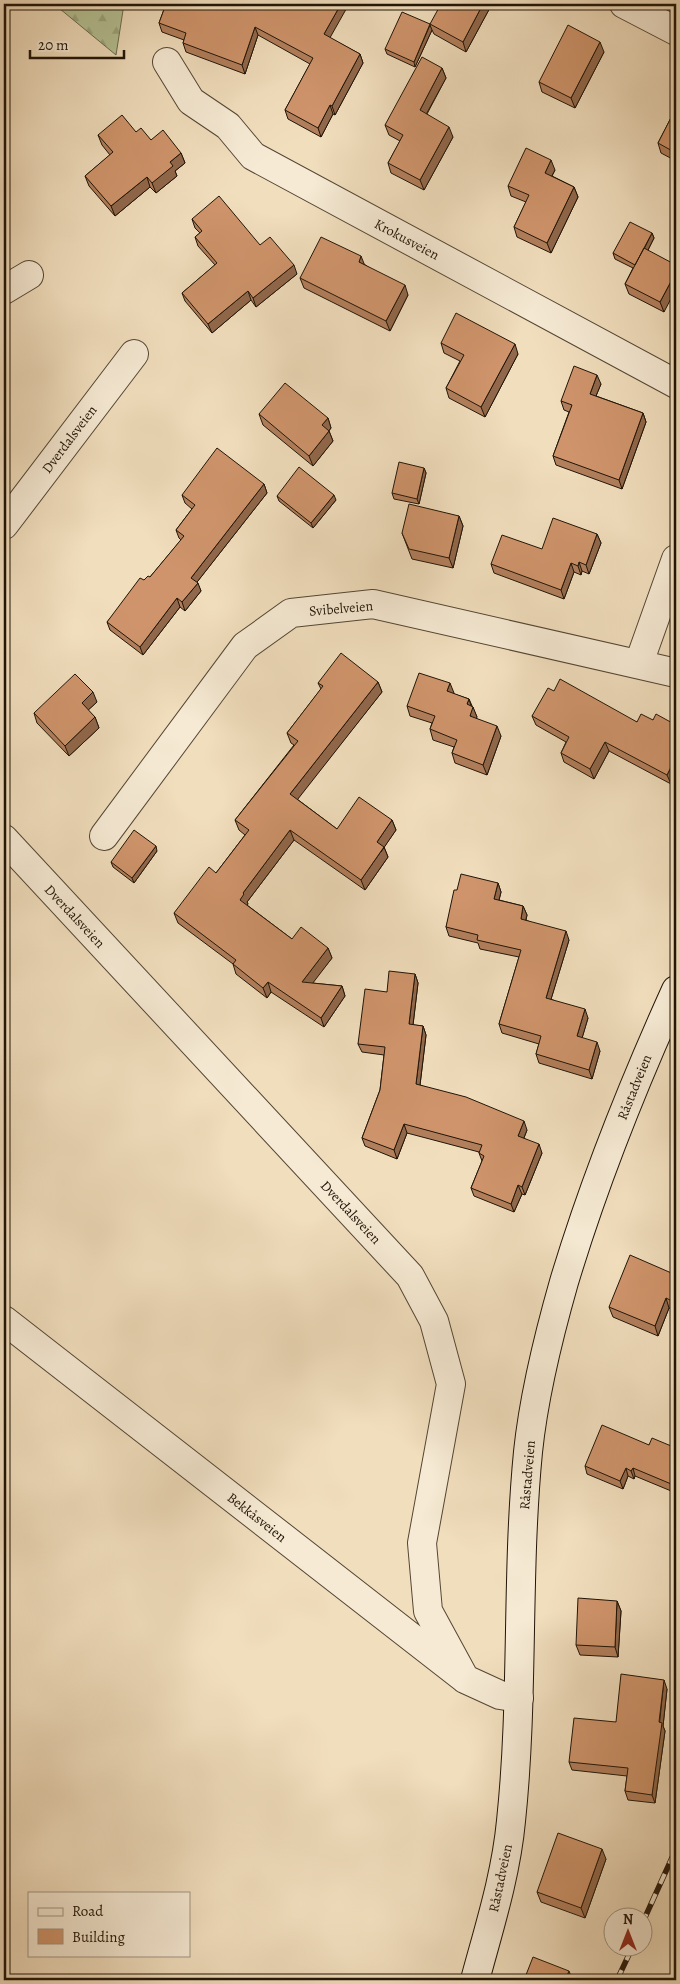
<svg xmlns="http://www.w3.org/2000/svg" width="680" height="1984" viewBox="0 0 680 1984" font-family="Alegreya,serif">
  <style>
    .forest { fill: url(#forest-firs); stroke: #6a6b4e }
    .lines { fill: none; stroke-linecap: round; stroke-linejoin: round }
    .street-casing { stroke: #544634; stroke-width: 30 }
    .secondary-casing { stroke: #201407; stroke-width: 30 }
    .street { stroke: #f6ead4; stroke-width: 28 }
    .secondary { stroke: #f6ead4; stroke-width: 28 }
    .rail-casing { stroke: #201407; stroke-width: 5.5 }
    .rail { stroke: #f6ead4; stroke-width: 4; stroke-dasharray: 11; stroke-linecap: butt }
    .wall { fill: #b27f5c; stroke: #201407 }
    .shaded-wall { fill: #91684b; stroke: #201407 }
    .building { fill: #cf946b; stroke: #201407 }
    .labels { text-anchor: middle; stroke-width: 5; stroke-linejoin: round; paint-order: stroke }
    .street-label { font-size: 14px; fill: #201407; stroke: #f6ead4 }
  </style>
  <defs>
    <pattern id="forest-firs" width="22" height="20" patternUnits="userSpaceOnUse" patternTransform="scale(1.25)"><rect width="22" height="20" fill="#b5c295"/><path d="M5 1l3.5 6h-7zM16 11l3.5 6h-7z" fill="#9ba67f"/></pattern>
  </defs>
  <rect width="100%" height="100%" fill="#f1debd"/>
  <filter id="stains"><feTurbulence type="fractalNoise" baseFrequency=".004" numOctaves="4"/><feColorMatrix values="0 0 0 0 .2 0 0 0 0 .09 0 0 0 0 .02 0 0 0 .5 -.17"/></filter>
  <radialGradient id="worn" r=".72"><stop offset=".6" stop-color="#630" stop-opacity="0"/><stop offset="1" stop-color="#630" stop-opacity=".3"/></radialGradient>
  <!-- forest -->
  <path class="forest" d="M54,4H124L116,55Z"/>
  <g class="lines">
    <defs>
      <path id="street" d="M624,4L676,31
        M167,62L191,101L228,126L253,156L676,384
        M4,290L29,275
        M4,525L134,354
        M639,663L676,559
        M104,836L245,646L291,613L373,604L676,673
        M4,839L410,1276L434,1321L451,1384L422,1543L428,1611L465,1679
        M4,1320L465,1679L500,1695L519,1698"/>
      <path id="secondary" d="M475,1980C489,1928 506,1875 511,1821C524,1698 516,1575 528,1452C534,1394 548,1338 564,1282C594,1182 633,1085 676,990"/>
    </defs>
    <!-- street casing -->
    <use href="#street" class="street-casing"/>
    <!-- secondary casing -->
    <use href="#secondary" class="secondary-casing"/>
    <!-- street -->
    <use href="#street" class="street"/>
    <!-- secondary -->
    <use href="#secondary" class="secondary"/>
    <defs>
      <path id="rail" d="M642,1924L676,1849
        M617,1980L633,1946"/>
    </defs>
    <!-- rail casing -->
    <use href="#rail" class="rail-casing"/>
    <!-- rail -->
    <use href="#rail" class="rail"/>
  </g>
  <!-- wall -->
  <path class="wall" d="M166,4L330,38L360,54L363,63L335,115L333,114L321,137L288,119L285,110L310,64L258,35L245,74L186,52L183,43L184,40L162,32L159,23Z
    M492,4L466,52L434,34L432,30L415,67L387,54L385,49L430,24Z
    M604,52L575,108L542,92L539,82Z
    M442,68L446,78L427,114L453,137L424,190L391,173L388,163L400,141L389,135L385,125Z
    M676,108V161L661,153L658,143Z
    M136,132L151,140L181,153L185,163L175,171L177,176L156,193L150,187L115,216L89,186L85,176L110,155L102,145L98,135Z
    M555,170L552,176L574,187L578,197L551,253L517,237L514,227L526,202L511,196L508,186Z
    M192,219L260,245L297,274L256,307L251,300L212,333L185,301L182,293L215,265L198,246L195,237L200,233L195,228Z
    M652,233L654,238L648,250L664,312L629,294L625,284L633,268L615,259L613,253Z
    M364,264L408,295L390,331L304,288L300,278Z
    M441,343L518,354L485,417L449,398L446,388L460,361L444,353Z
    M601,384L596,396L643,413L646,422L622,489L556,465L553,456L569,412L564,410L561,401Z
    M259,414L328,418L331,428L329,431L333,441L313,466L263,425Z
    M424,468L426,473L419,504L394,499L392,493Z
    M264,484L267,493L197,582L201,591L185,611L180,607L143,655L110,630L107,622L144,580L150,577L181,540L179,538L176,530L192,509L185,503L182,495Z
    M277,496L336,500L313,528L279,501Z
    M459,516L463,526L453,568L412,559L402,533Z
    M597,534L601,543L589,574L582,571L581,575L574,572L564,599L494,573L491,564Z
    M378,682L382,692L297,799L337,829L392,820L396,830L384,847L388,857L365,890L294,840L247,902L248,904L247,905L292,939L328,948L332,958L312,983L342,986L345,996L324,1027L271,992L267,998L236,974L233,964L178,923L174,913L216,873L245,835L239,830L235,820L294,745L291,743L287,733L321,689L318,683Z
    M554,691L637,722L653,720L676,725V774L671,784L609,751L594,779L564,762L561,753L566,742L536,725L532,716Z
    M454,693V694L469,699L477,717L476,718L501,736L487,775L455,763L452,753L454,747L433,740L430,729L432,723L410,716L407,706Z
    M97,702L88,710L95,717L99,728L69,756L37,723L34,713Z
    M157,851L134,883L113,867L111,862Z
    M498,883L501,892L499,900L523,906L527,915L526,920L569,940L551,999L588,1018L582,1038L600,1051L592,1079L539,1063L536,1054L539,1044L502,1033L499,1024L519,957L480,949L478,943L449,936L446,927L457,890Z
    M415,974L418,983L413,1025L423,1026L426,1035L420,1085L527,1130L524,1138L542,1153L525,1195L522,1194L514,1212L474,1196L471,1188L482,1161L479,1153V1152L407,1133L397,1159L365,1146L362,1138L380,1090L384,1055L362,1052L358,1044L387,992Z
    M676,1135V1156H675L672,1147Z
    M676,1275V1311L669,1308L658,1336L613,1317L609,1307Z
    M649,1445L676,1448V1493L635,1476L634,1479L628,1476L623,1489L587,1474L585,1466Z
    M617,1601L621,1611L618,1657L580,1655L576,1645Z
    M667,1689L663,1726L665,1731L655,1803L628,1800L625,1791L627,1776L572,1770L569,1762L616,1722Z
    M606,1859L585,1918L541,1902L537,1892Z"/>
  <!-- shaded-wall -->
  <path class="shaded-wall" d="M341,4H349L327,43L324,34Z
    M483,4H492L466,52L463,42Z
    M430,25L432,30L415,67L414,62Z
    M255,27L258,35L245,74L242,65Z
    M600,42L604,52L575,108L571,98Z
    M360,54L363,63L335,115L332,106Z
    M442,68L446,78L423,120L420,110Z
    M330,105L333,114L321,137L318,128Z
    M449,127L453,137L424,190L420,180Z
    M181,153L185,163L175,171L177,176L156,193L152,183L170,162Z
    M551,160L555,170L548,183L545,173Z
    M147,177L150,187L115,216L111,206Z
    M574,187L578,197L551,253L547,243Z
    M652,233L654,238L638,270L636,265Z
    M361,256L365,266L359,262Z
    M294,265L297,274L256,307L253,298Z
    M676,272V289L664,312L660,302Z
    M405,285L408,295L390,331L386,321Z
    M248,291L251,300L212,333L208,324Z
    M515,344L518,354L485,417L481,407Z
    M597,375L601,384L593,403L590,394Z
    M643,413L646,422L622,489L619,480Z
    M328,418L331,428L325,435L322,425Z
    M329,431L333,441L313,466L309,456Z
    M424,468L426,473L419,504L417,499Z
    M264,484L267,493L194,586L191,578Z
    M334,495L336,500L313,528L311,523Z
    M459,516L463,526L453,568L449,558Z
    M597,534L601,543L589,574L586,565Z
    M579,562L582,571L581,575L578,566Z
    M571,563L574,572L564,599L561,590Z
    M198,583L201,591L185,611L182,602Z
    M177,598L180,607L143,655L140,647Z
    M378,682L382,692L294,804L290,794Z
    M450,683L454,693L451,701L447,691Z
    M93,692L97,702L85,713L82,703Z
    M469,699L472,709L473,707L477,717L474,726L467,704Z
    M95,717L99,728L69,756L65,746Z
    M497,726L501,736L487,775L483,765Z
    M605,742L609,751L594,779L590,769Z
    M676,757V774L671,784L667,775Z
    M392,820L396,830L381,852L377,842Z
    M290,830L294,840L247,902L248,904L244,910L240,900L243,893Z
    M156,846L157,851L134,883L132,878Z
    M384,847L388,857L365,890L361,880Z
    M498,883L501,892L497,908L494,899Z
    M523,906L527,915L524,927L521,919Z
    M566,931L569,940L549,1006L546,998Z
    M328,948L332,958L306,992L302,982Z
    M415,974L418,983L412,1033L409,1024Z
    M268,982L271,992L267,998L263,988Z
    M342,986L345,996L324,1027L321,1018Z
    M585,1009L588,1018L580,1045L577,1036Z
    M423,1026L426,1035L419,1093L416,1084Z
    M597,1042L600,1051L592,1079L589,1070Z
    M524,1121L527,1130L521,1145L518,1136Z
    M404,1124L407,1133L397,1159L394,1150Z
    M539,1144L542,1153L525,1195L522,1187Z
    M518,1185L522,1194L514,1212L511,1204Z
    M666,1298L669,1308L658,1336L655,1326Z
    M626,1468L628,1476L623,1489L620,1481Z
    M633,1468L635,1476L634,1479L631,1471Z
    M617,1601L621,1611L618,1657L615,1647Z
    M664,1680L667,1689L663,1726L665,1731L655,1803L652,1795Z
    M602,1849L606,1859L585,1918L581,1908Z
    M569,1971L571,1976L569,1980H565Z"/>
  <!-- building -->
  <path class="building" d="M166,4H283L291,7L293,4H341L324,34L360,54L332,106L330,105L318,128L285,110L313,58L255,27L242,65L183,43L186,33L159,23Z
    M441,4H483L463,42L430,24Z
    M402,12L430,24L414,62L385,49Z
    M568,25L600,42L571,98L539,82Z
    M422,57L442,68L420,110L449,127L420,180L388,163L403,135L385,125Z
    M676,108V153L658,143Z
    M122,115L136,132L141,128L151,140L163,130L181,153L170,162L173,166L152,183L147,177L111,206L85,176L113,152L98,135Z
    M526,148L551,160L545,173L574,187L547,243L514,227L529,195L508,186Z
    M219,196L260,245L270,237L294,265L253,298L248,291L208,324L182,293L217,263L195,237L202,231L192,219Z
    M630,222L652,233L635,265L613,253Z
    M321,237L361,256L359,262L405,285L386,321L300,278Z
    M644,248L676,265V272L660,302L625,284Z
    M456,313L515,344L481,407L446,388L464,355L441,343Z
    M574,366L597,375L590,394L643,413L619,480L553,456L572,405L561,401Z
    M285,383L328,418L322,425L329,431L309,456L259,414Z
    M217,448L264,484L191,578L198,583L182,602L177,598L140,647L107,622L140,578L144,580L148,576L150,577L184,536L176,530L195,505L182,495Z
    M399,462L424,468L417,499L392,493Z
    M299,467L334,495L311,523L277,496Z
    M409,504L459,516L449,558L409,549L402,533Z
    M553,518L597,534L586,565L579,562L578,566L571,563L561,590L491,564L502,535L542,549Z
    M341,653L378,682L290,794L337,829L359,797L392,820L377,842L384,847L361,880L290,830L243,893L244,894L240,900L292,939L301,927L328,948L302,982L342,986L321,1018L268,982L263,988L233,964L236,960L174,913L209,867L216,873L249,830L235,820L298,741L287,733L323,686L318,683Z
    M419,673L450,683L447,691L469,699L467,704L473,707L470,716L497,726L483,765L452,753L457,740L430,729L435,716L407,706Z
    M75,674L93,692L82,703L95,717L65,746L34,713Z
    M560,679L637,722L641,714L653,720L656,714L676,725V757L667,775L605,742L590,769L561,753L569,737L532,716L548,688L554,691Z
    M134,830L156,846L132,878L111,862Z
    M461,874L498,883L494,899L523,906L521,919L566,931L546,998L585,1009L577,1036L597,1042L589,1070L536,1054L541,1036L499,1024L521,950L477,940L478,935L446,927L454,890H457Z
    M389,971L415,974L409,1024L423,1026L416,1084L466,1097L524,1121L518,1136L539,1144L522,1187L518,1185L511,1204L471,1188L484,1156L479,1153L482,1145L404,1124L394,1150L362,1138L380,1090L385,1047L358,1044L365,989L387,992Z
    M676,1135V1149L672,1147Z
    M630,1255L676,1275V1303L666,1298L655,1326L609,1307Z
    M602,1425L649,1445L652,1438L676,1448V1486L633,1468L631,1471L626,1468L620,1481L585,1466Z
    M578,1598L617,1601L615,1647L576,1645Z
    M621,1674L664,1680L659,1722L662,1723L652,1795L625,1791L628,1768L569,1762L574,1718L616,1722Z
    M558,1833L602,1849L581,1908L537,1892Z
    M533,1957L569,1971L565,1980H524Z"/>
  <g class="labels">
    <!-- street labels -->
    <g class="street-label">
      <text transform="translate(407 239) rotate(28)" y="5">Krokusveien</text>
      <text transform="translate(69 439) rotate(-53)" y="5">Dverdalsveien</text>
      <text transform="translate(341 608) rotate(-5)" y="5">Svibelveien</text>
      <text transform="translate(75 916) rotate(47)" y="5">Dverdalsveien</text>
      <text transform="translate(634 1087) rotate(-68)" y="5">Råstadveien</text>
      <text transform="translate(351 1212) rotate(47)" y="5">Dverdalsveien</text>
      <text transform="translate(527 1475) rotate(-85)" y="5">Råstadveien</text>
      <text transform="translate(257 1517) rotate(38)" y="5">Bekkåsveien</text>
      <text transform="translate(500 1878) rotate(-78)" y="5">Råstadveien</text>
    </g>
  </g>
  <!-- margin -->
  <rect width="680" height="1984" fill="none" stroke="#f1debd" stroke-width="20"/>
  <rect x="5" y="5" width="670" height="1974" fill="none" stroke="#201407" stroke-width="2.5"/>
  <rect x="10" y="10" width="660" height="1964" fill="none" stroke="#201407"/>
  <!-- legend -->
  <rect x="28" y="1892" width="162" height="65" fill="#f6ead4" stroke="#a09482"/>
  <rect x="38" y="1908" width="25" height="8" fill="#f6ead4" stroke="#a09482"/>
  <text x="72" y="1916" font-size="15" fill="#201407">Road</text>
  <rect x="38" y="1929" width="25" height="15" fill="#cf946b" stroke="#a09482"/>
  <text x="72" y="1942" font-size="15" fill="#201407">Building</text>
  <!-- north arrow -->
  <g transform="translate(628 1932)"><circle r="24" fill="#f6ead4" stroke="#a09482"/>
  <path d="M0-4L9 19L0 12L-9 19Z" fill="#8f2418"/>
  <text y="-8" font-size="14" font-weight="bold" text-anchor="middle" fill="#201407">N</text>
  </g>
  <!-- scale -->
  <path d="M30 50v8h94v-8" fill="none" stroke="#201407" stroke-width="2.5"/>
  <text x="38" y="50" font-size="15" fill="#201407" stroke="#f6ead4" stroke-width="4" paint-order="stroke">20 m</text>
  <rect width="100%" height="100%" filter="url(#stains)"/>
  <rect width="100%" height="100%" fill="url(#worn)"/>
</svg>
